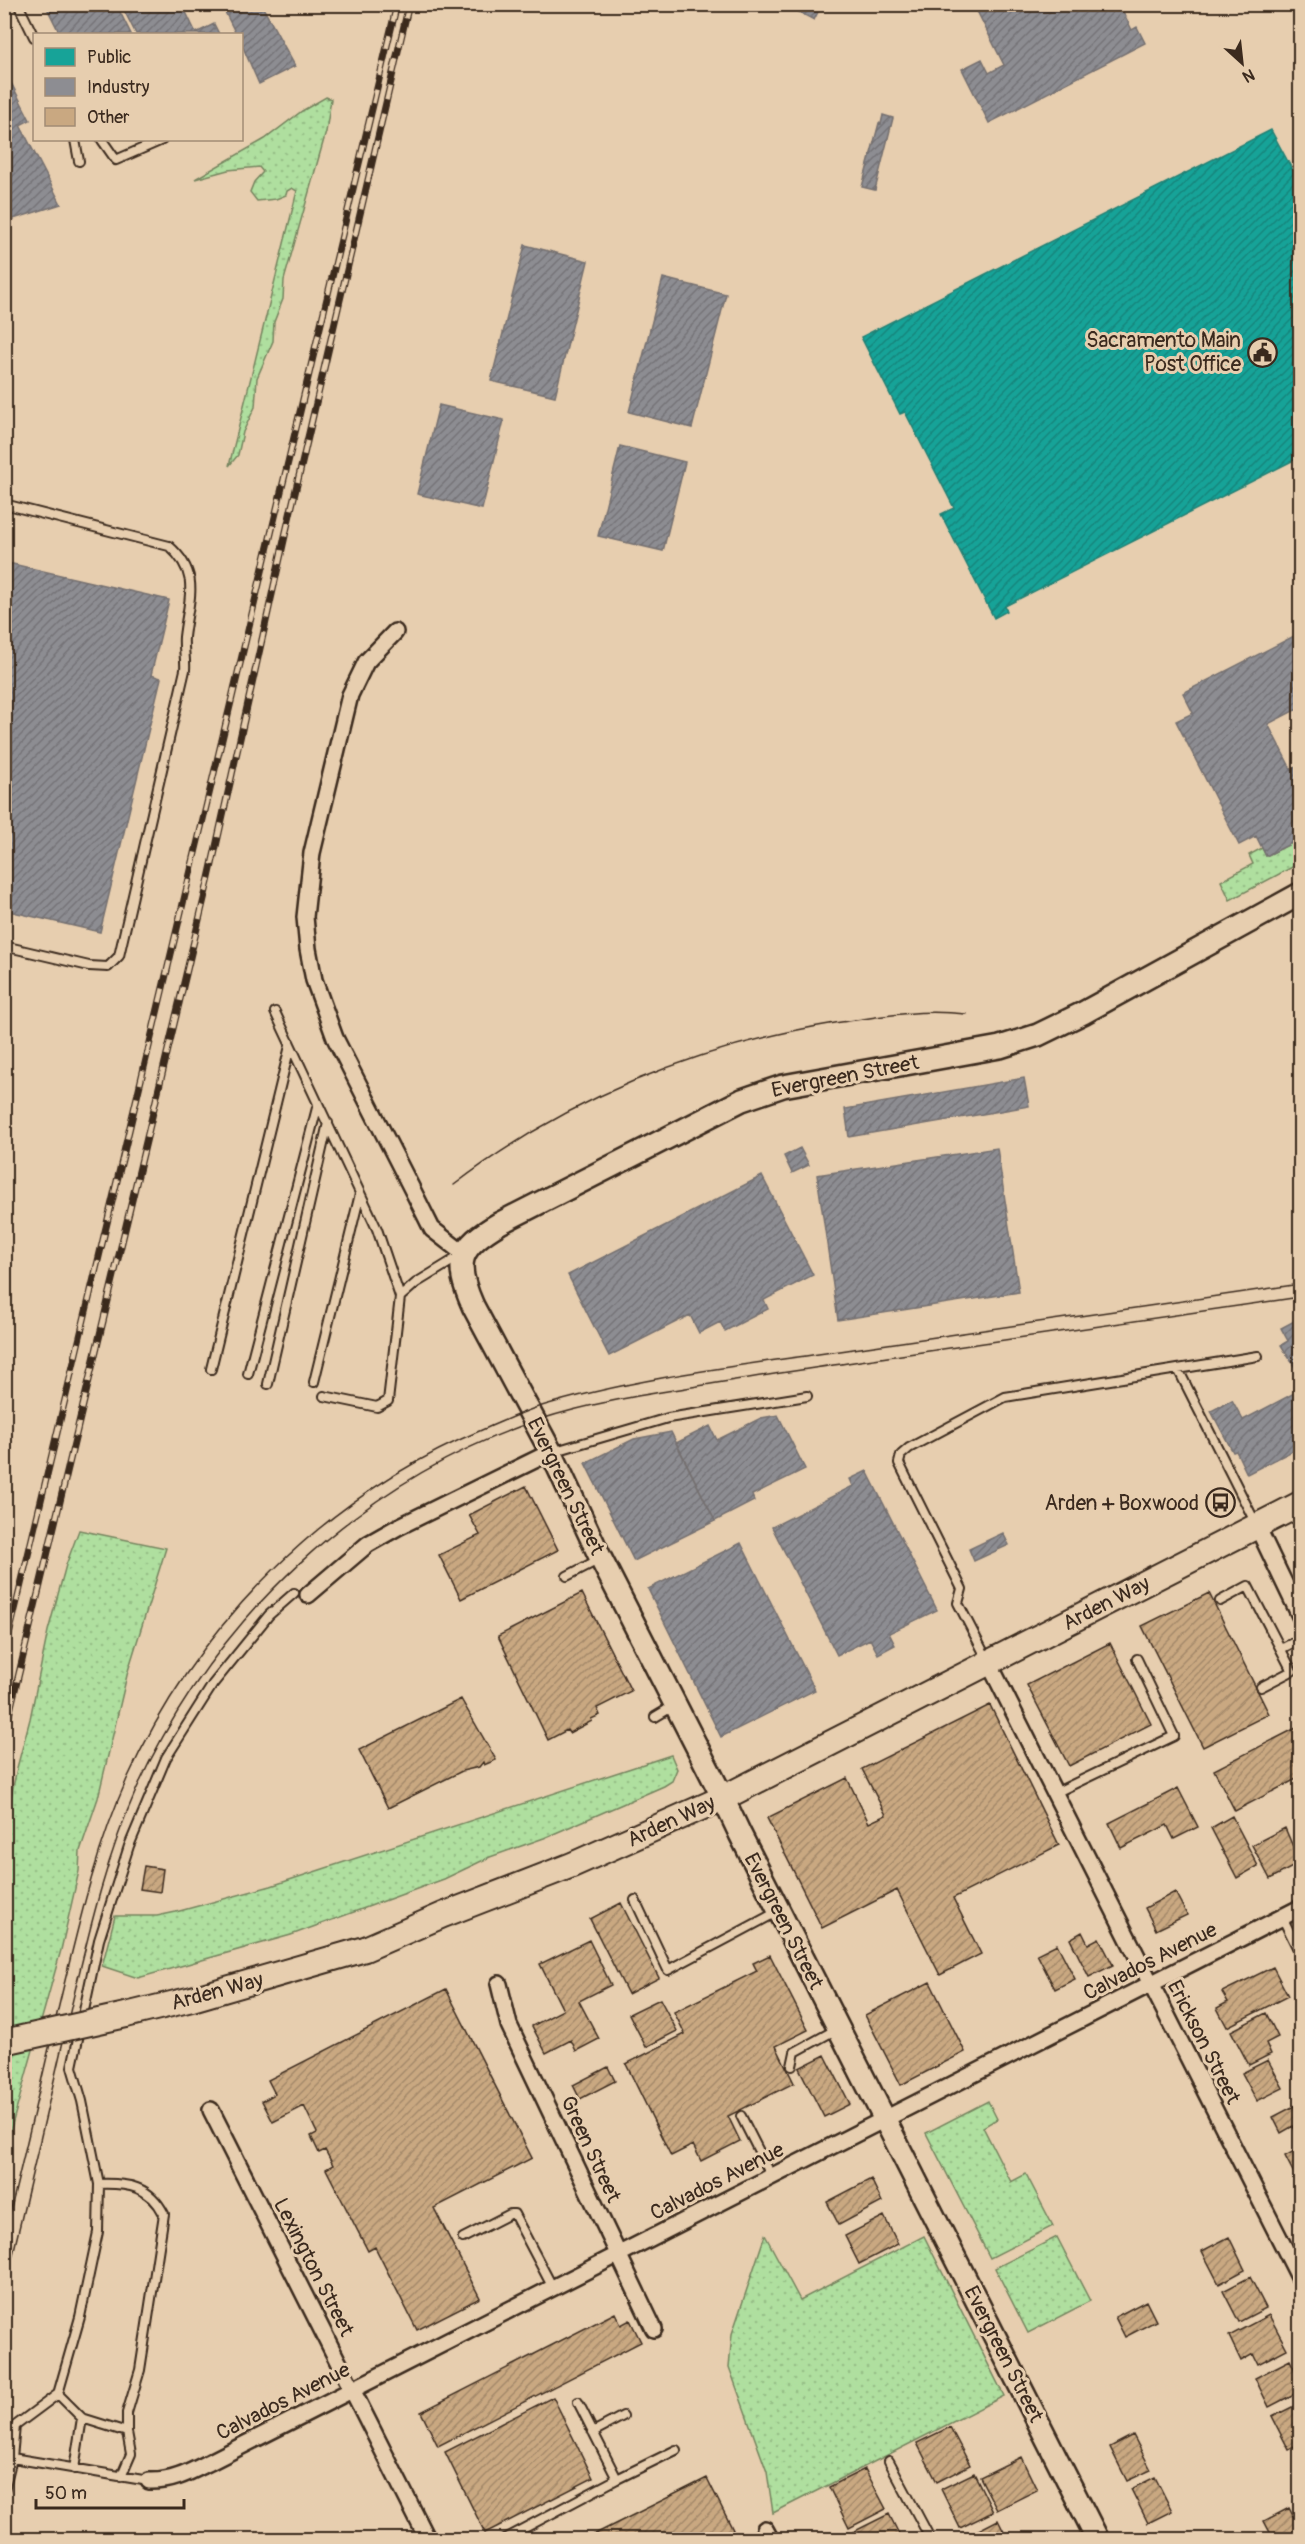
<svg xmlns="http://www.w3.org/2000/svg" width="1305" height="2544" viewBox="0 0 1305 2544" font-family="Pangolin,sans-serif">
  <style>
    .grass { fill: url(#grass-dots); stroke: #75845e; stroke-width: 1.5 }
    .public { fill: url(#public-hatch); stroke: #227f73; stroke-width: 1.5 }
    .industry { fill: url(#industry-hatch); stroke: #746f6f; stroke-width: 1.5 }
    .building { fill: url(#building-hatch); stroke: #3b2a1e; stroke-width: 1.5 }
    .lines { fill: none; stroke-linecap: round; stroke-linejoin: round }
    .lane-casing { stroke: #3b2a1e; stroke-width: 12 }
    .street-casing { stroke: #3b2a1e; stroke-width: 20 }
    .secondary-casing { stroke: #3b2a1e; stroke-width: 26 }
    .primary-casing { stroke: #3b2a1e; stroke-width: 28 }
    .lane { stroke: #e7ceaf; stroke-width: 8 }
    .street { stroke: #e7ceaf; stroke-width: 15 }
    .secondary { stroke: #e7ceaf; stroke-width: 21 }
    .primary { stroke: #e7ceaf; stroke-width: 24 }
    .tram { stroke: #3b2a1e; stroke-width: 1.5 }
    .rail-casing { stroke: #3b2a1e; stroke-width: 7 }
    .rail { stroke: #e7ceaf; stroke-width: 4.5; stroke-dasharray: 14; stroke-linecap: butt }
    .primary-bridge-casing { stroke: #3b2a1e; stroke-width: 28; stroke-linecap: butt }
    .primary-bridge { stroke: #e7ceaf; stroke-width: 24 }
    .labels { text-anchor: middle; stroke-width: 6; stroke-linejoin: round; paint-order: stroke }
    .poi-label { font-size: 21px; fill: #3b2a1e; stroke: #e7ceaf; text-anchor: end }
    .street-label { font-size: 21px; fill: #3b2a1e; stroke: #e7ceaf }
  </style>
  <defs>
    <pattern id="grass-dots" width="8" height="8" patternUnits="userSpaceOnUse" patternTransform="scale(1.5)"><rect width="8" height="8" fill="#afdf9f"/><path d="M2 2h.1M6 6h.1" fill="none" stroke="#97c088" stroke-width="1.8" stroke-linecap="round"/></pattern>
    <pattern id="public-hatch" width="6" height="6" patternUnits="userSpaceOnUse" patternTransform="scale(1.5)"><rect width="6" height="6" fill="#17a398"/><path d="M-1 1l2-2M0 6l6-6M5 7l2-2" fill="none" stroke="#16857b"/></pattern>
    <pattern id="industry-hatch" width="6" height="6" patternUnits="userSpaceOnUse" patternTransform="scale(1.5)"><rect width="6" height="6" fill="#8d8d92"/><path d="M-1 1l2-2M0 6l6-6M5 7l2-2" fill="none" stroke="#747377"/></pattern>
    <pattern id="building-hatch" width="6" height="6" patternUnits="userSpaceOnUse" patternTransform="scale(1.5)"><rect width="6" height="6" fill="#c9a881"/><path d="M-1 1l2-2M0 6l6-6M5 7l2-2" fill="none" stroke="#a48969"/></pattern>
  </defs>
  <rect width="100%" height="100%" fill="#e7ceaf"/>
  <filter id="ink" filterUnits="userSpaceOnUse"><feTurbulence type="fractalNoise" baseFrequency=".0167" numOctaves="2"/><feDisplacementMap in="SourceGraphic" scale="12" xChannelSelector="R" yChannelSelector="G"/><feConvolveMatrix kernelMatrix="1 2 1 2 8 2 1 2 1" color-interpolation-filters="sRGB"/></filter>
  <g filter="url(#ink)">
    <!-- grass -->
    <path class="grass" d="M326,97L331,99L326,132L284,280L283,299L274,322L273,341L257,378L255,407L243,432L238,455L229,466L297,191L292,188L287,191L286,195L276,199L257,201L250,192L254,182L263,172L259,167L228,170L195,179L265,139L302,111Z
      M1300,839V863L1230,900L1221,881L1253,864L1249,855L1262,848L1266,856Z
      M79,1530L166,1548L128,1671L98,1798L80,1851L79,1871L61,1950L5,2150V1826L17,1768L30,1719L48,1631L66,1565Z
      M671,1755L677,1769L672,1781L664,1786L544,1838L490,1857L444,1879L291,1935L138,1978L102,1966L115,1916H157L176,1912L271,1886Z
      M988,2101L997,2119L983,2127L1011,2182L1026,2174L1053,2226L990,2258L926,2133Z
      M765,2235L800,2300L924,2236L1004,2396L773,2513L767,2472L729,2367L732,2334Z
      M1057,2237L1090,2301L1028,2333L995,2268Z"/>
    <!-- public -->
    <path class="public" d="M1271,130L1300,184V457L1005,606L1007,611L994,618L941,514L954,508L905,412L900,414L861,337Z"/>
    <!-- industry -->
    <path class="industry" d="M45,4H116L131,34H60Z
      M135,4H182L196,33L214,24L219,34H136L124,10Z
      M221,4H261L295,66L259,84L242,45V34H236Z
      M784,4H822L814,20Z
      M1119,4L1132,30L1137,27L1145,43L989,123L962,69L982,59L989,73L1004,65L974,5Z
      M4,69L30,120L20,125L61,204L4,222Z
      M883,115L893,118L875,190L862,187L879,123L881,124Z
      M525,245L588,261L555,396L491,381Z
      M663,278L726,294L692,428L629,412Z
      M439,405L504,420L482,509L417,494Z
      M620,446L685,462L663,551L598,536Z
      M4,562L169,600L151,675L161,678L100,932L4,910Z
      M1300,633V716L1297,709L1268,724L1291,769L1300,765V839L1266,856L1256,836L1239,845L1176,721L1193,713L1183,693Z
      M1024,1078L1029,1106L849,1137L845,1109Z
      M800,1148L809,1165L792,1173L784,1156Z
      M997,1148L1019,1292L838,1320L817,1175Z
      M762,1176L813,1275L764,1300L768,1309L725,1331L720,1322L699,1333L690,1315L609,1356L568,1275Z
      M1300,1318V1374H1299L1281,1345L1288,1341L1281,1328Z
      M1300,1390V1447L1247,1474L1236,1451L1233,1452L1211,1411L1232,1400L1243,1420Z
      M778,1415L805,1469L752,1495L754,1501L715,1521L676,1443L710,1426L717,1440L761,1418Z
      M671,1432L715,1521L634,1561L585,1463L634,1439Z
      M867,1471L937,1610L889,1633L895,1645L878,1654L870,1639L837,1655L772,1527L853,1486L850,1479Z
      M1003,1533L1009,1545L974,1561L969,1549Z
      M741,1543L815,1690L721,1737L648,1589Z"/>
    <!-- building -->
    <path class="building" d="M526,1486L558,1550L461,1599L439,1555L480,1535L469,1515Z
      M582,1593L631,1691L597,1708L600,1715L591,1719L592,1721L569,1733L567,1730L548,1740L498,1636Z
      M1209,1593L1269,1714L1203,1747L1142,1626Z
      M1110,1643L1151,1724L1069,1766L1027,1685Z
      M461,1699L496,1760L484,1765L483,1762L479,1767L462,1771L388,1808L359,1750Z
      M990,1705L1059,1845L953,1898L981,1954L940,1975L897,1890L822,1928L767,1818L847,1778L869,1823L886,1815L862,1769Z
      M1300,1726V1777L1235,1811L1214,1770Z
      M1178,1788L1198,1827L1174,1839L1167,1825L1121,1848L1109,1823Z
      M1232,1816L1258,1866L1237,1878L1211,1828Z
      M1285,1828L1300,1863L1270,1879L1252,1845Z
      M144,1866L163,1869L160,1892L140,1889Z
      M1175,1892L1187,1915L1156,1930L1145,1908Z
      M621,1903L659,1978L628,1994L590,1919Z
      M1082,1932L1088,1944L1099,1938L1113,1965L1089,1977L1070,1939Z
      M589,1940L611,1985L579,2001L599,2039L576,2051L571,2040L546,2053L532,2026L563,2010L540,1964Z
      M1057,1944L1075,1979L1055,1989L1037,1954Z
      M770,1955L808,2030L776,2046L794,2083L728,2116L740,2141L701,2161L693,2145L671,2156L626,2064L685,2034L674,2012L757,1971L753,1963Z
      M1273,1967L1288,1996L1227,2027L1217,2008L1228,2002L1222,1992Z
      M930,1982L965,2052L901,2085L865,2015Z
      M446,1989L532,2158L434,2208L480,2298L417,2330L375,2247L368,2251L326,2169L333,2165L325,2150L319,2153L311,2136L317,2133L304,2106L273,2122L262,2101L275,2094L268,2080Z
      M660,1999L677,2031L646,2047L629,2014Z
      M1266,2013L1278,2037L1266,2043L1271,2054L1249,2065L1231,2031Z
      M825,2055L850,2104L824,2117L799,2068Z
      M1268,2060L1283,2088L1257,2101L1242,2073Z
      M608,2067L615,2081L580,2099L573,2085Z
      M1300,2103V2140L1293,2126L1281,2133L1273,2117Z
      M1300,2148V2185L1285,2156Z
      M871,2179L882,2202L839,2225L827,2202Z
      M884,2216L898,2244L859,2264L845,2236Z
      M1229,2237L1245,2270L1219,2284L1202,2251Z
      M1250,2277L1266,2308L1239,2322L1223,2291Z
      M1146,2301L1156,2321L1125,2337L1115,2317Z
      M615,2313L621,2325L630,2320L641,2342L438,2446L421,2412Z
      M1269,2315L1287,2349L1258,2364L1253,2354L1241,2361L1229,2336Z
      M1290,2360L1300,2380V2391L1269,2407L1255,2378Z
      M553,2397L593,2478L485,2533L445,2452Z
      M1300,2403V2444L1289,2450L1272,2417Z
      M950,2427L970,2465L937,2482L917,2443Z
      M1133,2435L1151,2470L1127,2481L1110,2447Z
      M1021,2457L1037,2490L997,2510L980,2477Z
      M865,2469L886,2509L849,2528L829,2487Z
      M974,2473L993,2512L960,2528L941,2489Z
      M1155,2477L1172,2511L1148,2523L1131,2489Z
      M707,2478L733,2530L714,2540H583Z
      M1289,2508L1300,2529L1280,2540H1274L1264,2521Z
      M889,2514L902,2540H849L856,2536L853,2532Z
      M998,2520L1008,2540H967L965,2537Z"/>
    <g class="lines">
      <defs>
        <path id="lane" d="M18,4L34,37
          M75,140L79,161
          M102,140L116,160L162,140
          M4,504L169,546C202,575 188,600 184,637C183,648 186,659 185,670L119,956L108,967L89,966L4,946
          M275,1012L377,1229L400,1297
          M211,1369L290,1046
          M1178,1369L1255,1522
          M248,1374L318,1104
          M314,1382L360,1194
          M268,1384L328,1123
          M324,1396L377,1407L388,1401L400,1297L416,1283L460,1256
          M552,1452L668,1418L807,1396
          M567,1576L600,1559
          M1220,1601L1248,1586L1292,1671L1261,1687
          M1281,1649L1300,1639
          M987,1659L958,1603L962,1589L899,1463L901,1455L909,1448L1005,1397L1258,1356
          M655,1717L675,1705
          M1055,1793L1174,1736L1137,1659
          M635,1900L668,1970L777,1912
          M1282,1917L1300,1953
          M792,2066L795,2052L837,2029
          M741,2116L772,2177
          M99,2184C128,2183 150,2186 164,2214L140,2370L127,2413V2432L131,2454L121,2477
          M463,2238L510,2214H514L553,2288
          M58,2394L82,2418L127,2432
          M593,2432L623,2416
          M12,2458L149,2481
          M889,2461L931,2540
          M74,2469L82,2418
          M617,2479L676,2450
          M4,2490L12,2458L15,2426L58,2394L80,2317L98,2232L99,2184L82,2101L72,2067L99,1940L129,1846L166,1758L213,1684L269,1615L294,1593
          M502,2540L617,2479L578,2402"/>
        <path id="street" d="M395,632L366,662L350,695L312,853L305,917L308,949L314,980L335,1038L416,1197L432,1229L464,1254
          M1257,1526L1300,1616
          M308,1595L368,1544L398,1527L551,1452
          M989,1663L1300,2279
          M499,1984L509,2025L654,2329
          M211,2110L428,2540
          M149,2481C172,2482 190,2472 210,2462L1300,1908
          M765,2529L771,2540"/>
        <path id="secondary" d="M1098,2540L740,1834L723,1798L601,1559L551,1452L473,1306C453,1261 459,1247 500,1223L742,1100L783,1086L1000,1047L1038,1035L1083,1013L1300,894"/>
        <path id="primary" d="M126,2015L192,1999L365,1949L443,1915L572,1865L723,1798L1300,1504"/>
      </defs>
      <!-- lane casing -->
      <use href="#lane" class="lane-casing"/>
      <!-- street casing -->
      <use href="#street" class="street-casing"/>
      <!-- secondary casing -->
      <use href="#secondary" class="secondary-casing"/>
      <!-- primary casing -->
      <use href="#primary" class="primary-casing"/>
      <!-- lane -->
      <use href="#lane" class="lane"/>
      <!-- street -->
      <use href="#street" class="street"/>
      <!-- secondary -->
      <use href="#secondary" class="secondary"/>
      <!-- primary -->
      <use href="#primary" class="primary"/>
      <!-- tram -->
      <path class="tram" d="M454,1185C565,1100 696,1046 835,1023C882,1016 918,1009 966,1014
        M4,2237C24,2157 42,2077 61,1997C79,1923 96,1848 127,1779C198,1623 326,1495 484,1429C501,1422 518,1414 535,1408C642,1375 756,1364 867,1347C1011,1326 1156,1305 1300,1284
        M4,2292C26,2201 47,2111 68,2020C87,1941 104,1862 137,1788C214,1619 360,1480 538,1420C587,1404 641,1395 692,1387C751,1377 809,1369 867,1360C1012,1339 1156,1318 1300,1297"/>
      <defs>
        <path id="rail" d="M4,1656L397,4
          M4,1736L209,878L285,536L409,4"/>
      </defs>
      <!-- rail casing -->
      <use href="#rail" class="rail-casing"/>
      <!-- rail -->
      <use href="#rail" class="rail"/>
      <defs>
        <path id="primary-bridge" d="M4,2042L126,2015"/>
      </defs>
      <!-- primary-bridge casing -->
      <use href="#primary-bridge" class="primary-bridge-casing"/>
      <!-- primary-bridge -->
      <use href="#primary-bridge" class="primary-bridge"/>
    </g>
  </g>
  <!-- icons -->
  <defs>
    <symbol id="civic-ring" viewBox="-11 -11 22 22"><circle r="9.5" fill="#e7ceaf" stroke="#3b2a1e" stroke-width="1.5"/><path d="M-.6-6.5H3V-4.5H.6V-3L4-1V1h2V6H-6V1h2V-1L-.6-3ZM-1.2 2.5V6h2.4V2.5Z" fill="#3b2a1e"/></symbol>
    <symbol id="bus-ring" viewBox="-11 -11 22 22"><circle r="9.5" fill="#e7ceaf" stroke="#3b2a1e" stroke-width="1.5"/><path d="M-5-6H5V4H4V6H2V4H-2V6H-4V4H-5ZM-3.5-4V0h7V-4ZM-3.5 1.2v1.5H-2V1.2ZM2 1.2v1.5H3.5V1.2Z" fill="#3b2a1e"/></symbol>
  </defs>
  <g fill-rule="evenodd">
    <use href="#civic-ring" x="1246" y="336" width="33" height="33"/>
    <use href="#bus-ring" x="1204" y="1486" width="33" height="33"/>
  </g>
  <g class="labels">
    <!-- poi labels -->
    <g class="poi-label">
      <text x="1241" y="347">Sacramento Main<tspan x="1241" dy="24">Post Office</tspan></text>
      <text x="1199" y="1510">Arden + Boxwood</text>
    </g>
    <!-- street labels -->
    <g class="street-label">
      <text transform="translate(845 1076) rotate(-11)" y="7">Evergreen Street</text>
      <text transform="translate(566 1486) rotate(64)" y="7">Evergreen Street</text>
      <text transform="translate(1106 1603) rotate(-27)" y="7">Arden Way</text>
      <text transform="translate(671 1821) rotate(-25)" y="7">Arden Way</text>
      <text transform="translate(784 1921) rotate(63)" y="7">Evergreen Street</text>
      <text transform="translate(1150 1961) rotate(-27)" y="7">Calvados Avenue</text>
      <text transform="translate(217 1991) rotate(-15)" y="7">Arden Way</text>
      <text transform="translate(1204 2042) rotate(63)" y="7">Erickson Street</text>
      <text transform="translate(591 2149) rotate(65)" y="7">Green Street</text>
      <text transform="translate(717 2181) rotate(-27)" y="7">Calvados Avenue</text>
      <text transform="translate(314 2267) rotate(63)" y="7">Lexington Street</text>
      <text transform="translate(1004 2354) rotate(63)" y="7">Evergreen Street</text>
      <text transform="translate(283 2401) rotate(-27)" y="7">Calvados Avenue</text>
    </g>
  </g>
  <!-- margin -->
  <rect width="1305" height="2544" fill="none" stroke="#e7ceaf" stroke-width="24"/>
  <rect x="12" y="12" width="1281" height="2520" fill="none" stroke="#3b2a1e" stroke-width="2" filter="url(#ink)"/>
  <!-- legend -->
  <rect x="33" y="33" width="210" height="108" fill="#e7ceaf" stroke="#a28c75" stroke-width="1.5"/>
  <rect x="45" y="48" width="30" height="18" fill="#17a398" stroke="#a28c75" stroke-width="1.5"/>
  <text x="87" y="63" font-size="18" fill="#3b2a1e">Public</text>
  <rect x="45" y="78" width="30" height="18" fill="#8d8d92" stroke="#a28c75" stroke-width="1.5"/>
  <text x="87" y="93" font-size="18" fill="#3b2a1e">Industry</text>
  <rect x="45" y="108" width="30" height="18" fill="#c9a881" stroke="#a28c75" stroke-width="1.5"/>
  <text x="87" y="123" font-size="18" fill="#3b2a1e">Other</text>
  <!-- north arrow -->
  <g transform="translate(1242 63) rotate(153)" stroke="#e7ceaf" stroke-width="4.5" paint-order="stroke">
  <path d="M0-4.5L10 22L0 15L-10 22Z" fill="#3b2a1e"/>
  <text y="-9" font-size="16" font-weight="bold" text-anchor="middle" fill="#3b2a1e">N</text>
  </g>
  <!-- scale -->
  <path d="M36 2499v9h148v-9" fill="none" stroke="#3b2a1e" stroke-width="3"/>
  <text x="45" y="2499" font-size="18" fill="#3b2a1e" stroke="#e7ceaf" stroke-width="4.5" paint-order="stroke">50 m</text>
</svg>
